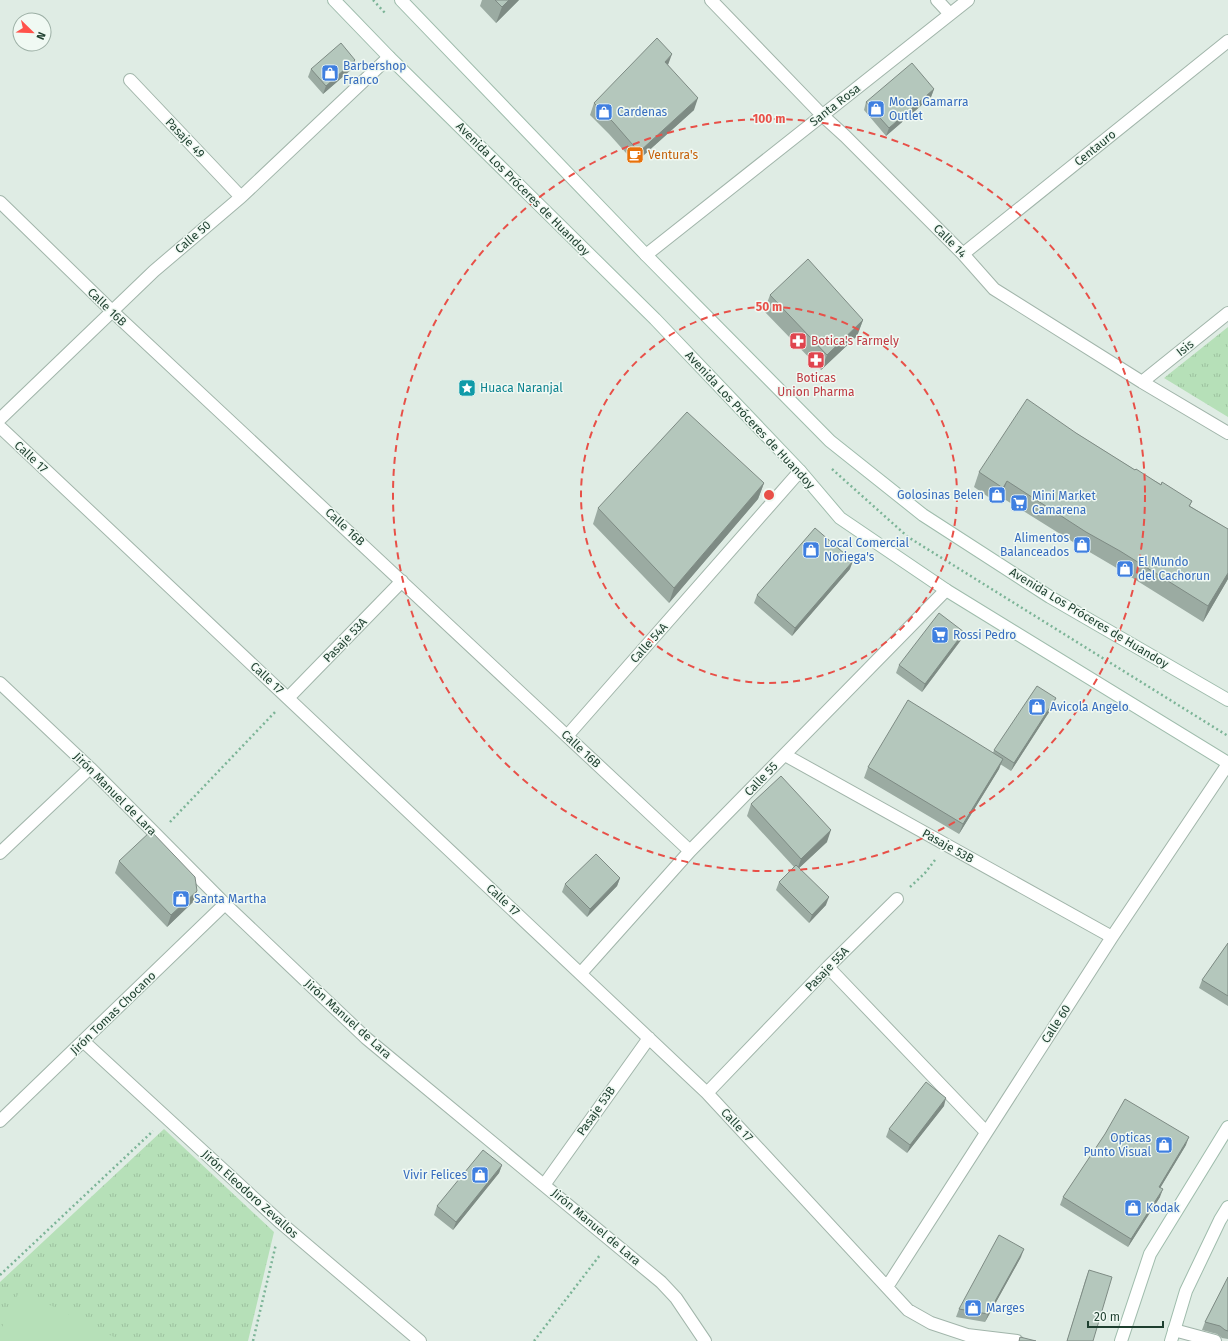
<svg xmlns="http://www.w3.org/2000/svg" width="1228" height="1341" viewBox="0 0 1228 1341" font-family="'Fira Sans',sans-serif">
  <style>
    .park { fill: url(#park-tufts) }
    .garden { fill: #b6e0b8 }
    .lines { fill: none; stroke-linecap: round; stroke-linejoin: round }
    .street-casing { stroke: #a1b5aa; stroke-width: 14 }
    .secondary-casing { stroke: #9fbcac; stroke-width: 14 }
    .path { stroke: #7cb497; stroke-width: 2.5; stroke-dasharray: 2 3; stroke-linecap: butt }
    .street { stroke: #fff; stroke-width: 12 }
    .secondary { stroke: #fff; stroke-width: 12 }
    .wall { fill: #9baba2 }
    .shaded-wall { fill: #7e8b84 }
    .building { fill: #b4c7bc; stroke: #7e8b84 }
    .ring { fill: none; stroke: #e85048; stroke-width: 2; stroke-dasharray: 7 5 }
    .labels { text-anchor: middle; stroke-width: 3; stroke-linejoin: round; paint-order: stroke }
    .shop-label { font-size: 12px; fill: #366cbe; stroke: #f0f9f3; text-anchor: start }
    .street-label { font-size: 12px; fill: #1e3f2f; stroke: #f0f9f3 }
    .food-label { font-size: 12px; fill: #c56008; stroke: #f0f9f3; text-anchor: start }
    .health-label { font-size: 12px; fill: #be3a42; stroke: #f0f9f3; text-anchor: start }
    .culture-label { font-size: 12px; fill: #0d838f; stroke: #f0f9f3; text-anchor: start }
    .centre { fill: #e85048; stroke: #f0f9f3; stroke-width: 2 }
    .ring-label { font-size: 12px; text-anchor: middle; font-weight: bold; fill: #e85048; stroke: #f0f9f3; stroke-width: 3; stroke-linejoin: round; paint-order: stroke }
  </style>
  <defs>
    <pattern id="park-tufts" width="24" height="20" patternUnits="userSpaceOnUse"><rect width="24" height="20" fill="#b6e0b8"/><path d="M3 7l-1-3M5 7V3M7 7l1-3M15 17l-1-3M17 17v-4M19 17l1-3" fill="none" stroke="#9cc19e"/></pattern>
  </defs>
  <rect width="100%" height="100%" fill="#dfece4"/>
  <!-- park -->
  <path class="park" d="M1228,327V417L1164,378Z
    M164,1129L274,1232L248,1341H0V1282Z"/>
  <!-- garden -->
  <path class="garden" d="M20,1290L118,1339L117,1341H0V1331Z"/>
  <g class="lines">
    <defs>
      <path id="street" d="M711,0L823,116L845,136L963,254L994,289L1142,382L1228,433
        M937,0L950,14
        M130,80L241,197
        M0,202L112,311L690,851
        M963,254L1228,41
        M646,255L968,0
        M1142,382L1228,313
        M0,419L154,271L241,197L389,57
        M0,427L707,1093L908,1310L931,1323L967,1335L1017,1341
        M0,683L90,768L225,904L366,1038L661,1282L676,1298L705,1341
        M288,698L402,581
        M567,736L800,471
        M785,755L1112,937
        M0,853L90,768
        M828,967L986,1132
        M581,973L690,851L946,590
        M83,1041L281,1223L420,1341
        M707,1093L828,967L897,899
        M0,1121L225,904
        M544,1185L649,1038
        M887,1287L1112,937L1228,764
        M1174,1330L1215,1341"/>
      <path id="secondary" d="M334,0L389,57L655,319L800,471L840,518L946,590L1228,763
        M401,0L646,255L830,441L923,515L1050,597L1228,700
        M1121,1341L1150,1254L1228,1127
        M1171,1341L1186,1291L1220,1220L1228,1207"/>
    </defs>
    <!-- street casing -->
    <use href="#street" class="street-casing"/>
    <!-- secondary casing -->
    <use href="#secondary" class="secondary-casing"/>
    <!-- path -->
    <path class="path" d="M373,0L385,13
      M832,469L908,537L1228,736
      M170,822L276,711
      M910,887L925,873L935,860
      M0,1275L153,1131
      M253,1341L276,1244
      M534,1341L600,1255"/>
    <!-- street -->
    <use href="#street" class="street"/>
    <!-- secondary -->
    <use href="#secondary" class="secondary"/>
  </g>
  <!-- wall -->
  <path class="wall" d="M482,0H519L496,23L480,6Z
    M355,60L353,68L323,94L308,77L311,69Z
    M668,65L694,110L635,163L609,134L590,115L594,103Z
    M934,89L931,97L886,136L864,110L866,102Z
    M770,295L863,320L857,336L821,370L764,311Z
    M1076,433L1135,470L1192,501L1190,506L1228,529V579L1203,622L1115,567L1081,547L1001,497L997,503L974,487L979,472Z
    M764,483L758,499L669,603L593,524L598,508Z
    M850,569L792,636L754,603L757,595Z
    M964,632L961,640L922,692L896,673L899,665Z
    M1053,706L1011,771L1000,764L999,769L959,834L864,778L868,767L993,753L994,750Z
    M751,804L827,842L799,868L826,905L809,923L776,890L779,882L794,867L747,816Z
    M119,861L197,891L193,902L167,927L115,873Z
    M620,878L617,886L587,917L562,892L565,884Z
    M1228,943V1006L1199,988L1202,980Z
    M944,1106L907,1153L886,1137L889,1129Z
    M1186,1145L1160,1188V1197L1128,1247L1060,1205L1063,1197Z
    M502,1165L499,1173L453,1230L434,1215L437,1206Z
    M1021,1257L985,1322L956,1317L959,1309Z
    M1089,1270L1093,1341H1067L1085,1281Z
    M1228,1277V1339L1222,1338L1217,1334L1202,1330L1205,1322Z"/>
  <!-- shaded-wall -->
  <path class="shaded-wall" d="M509,0H519L496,23L502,7Z
    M672,54L668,65L665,62Z
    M355,60L353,68L323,94L326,86Z
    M934,89L931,97L886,136L889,128Z
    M698,98L694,110L635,163L639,152Z
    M863,320L857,336L821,370L827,355Z
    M1007,481L1001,497L997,503L1003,488Z
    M764,483L758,499L669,603L674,588Z
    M853,561L850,569L792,636L795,628Z
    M1228,573V579L1203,622L1208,606Z
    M964,632L961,640L922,692L925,684Z
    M1056,698L1053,706L1011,771L1014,763Z
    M1003,759L999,769L959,834L963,824Z
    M831,830L827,842L797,870L801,859Z
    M620,878L617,886L587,917L590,909Z
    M197,891L193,902L167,927L171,915Z
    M829,897L826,905L809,923L812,915Z
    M946,1098L944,1106L907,1153L910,1145Z
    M1189,1137L1186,1145L1156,1195L1159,1187Z
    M502,1165L499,1173L453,1230L456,1222Z
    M1163,1189L1160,1197L1128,1247L1131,1239Z
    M1024,1249L1021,1257L985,1322L988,1314Z"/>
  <!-- building -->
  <path class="building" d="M495,0H509L502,7Z
    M657,38L672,54L665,62L698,98L639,152L613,122L594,103Z
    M341,43L355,60L326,86L311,69Z
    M912,63L934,89L889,128L866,102Z
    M808,259L863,320L827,355L770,295Z
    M1027,399L1076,433L1135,470L1136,469L1161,485L1162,482L1192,501L1189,506L1228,529V573L1208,606L1120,551L1086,532L1007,481L1003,488L979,472Z
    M687,412L764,483L674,588L598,508Z
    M815,528L853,561L795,628L757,595Z
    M939,613L964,632L925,684L899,665Z
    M1037,686L1056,698L1014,763L994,750Z
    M908,700L1003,759L963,824L868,767Z
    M781,776L831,830L801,859L751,804Z
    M151,831L195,877L197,891L171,915L119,861Z
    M596,854L620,878L590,909L565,884Z
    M796,865L829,897L812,915L779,882Z
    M1228,943V996L1202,980Z
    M926,1082L946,1098L910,1145L889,1129Z
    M1125,1099L1189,1137L1159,1187L1163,1189L1131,1239L1063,1197L1105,1134Z
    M483,1150L502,1165L456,1222L437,1206Z
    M999,1235L1024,1249L988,1314L959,1309Z
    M1089,1270L1112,1277L1093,1341H1067Z
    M1228,1277V1331L1225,1330L1220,1326L1205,1322Z
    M1020,1337L1036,1341H1019Z"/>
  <!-- distance rings -->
  <g class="ring">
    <circle cx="769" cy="495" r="188"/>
    <circle cx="769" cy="495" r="376"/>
  </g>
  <!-- icons -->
  <defs>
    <symbol id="shop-square" viewBox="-11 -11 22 22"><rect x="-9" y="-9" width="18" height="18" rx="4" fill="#3f7fe0" stroke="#f0f9f3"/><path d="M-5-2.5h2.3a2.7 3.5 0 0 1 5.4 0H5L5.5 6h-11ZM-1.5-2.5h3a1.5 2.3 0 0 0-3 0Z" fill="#fff"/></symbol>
    <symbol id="cafe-square" viewBox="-11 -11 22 22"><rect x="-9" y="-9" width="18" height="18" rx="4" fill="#e8710a" stroke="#f0f9f3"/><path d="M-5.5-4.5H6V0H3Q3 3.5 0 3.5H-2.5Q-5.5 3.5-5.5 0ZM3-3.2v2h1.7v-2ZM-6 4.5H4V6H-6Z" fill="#fff"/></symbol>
    <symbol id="pharmacy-square" viewBox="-11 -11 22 22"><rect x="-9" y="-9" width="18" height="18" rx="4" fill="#e0444e" stroke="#f0f9f3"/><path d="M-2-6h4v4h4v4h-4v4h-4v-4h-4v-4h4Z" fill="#fff"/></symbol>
    <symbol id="sight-square" viewBox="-11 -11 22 22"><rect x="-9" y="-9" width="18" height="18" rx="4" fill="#0f9aa8" stroke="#f0f9f3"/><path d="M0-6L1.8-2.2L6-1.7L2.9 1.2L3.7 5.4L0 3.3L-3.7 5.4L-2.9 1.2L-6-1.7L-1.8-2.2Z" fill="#fff"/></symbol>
    <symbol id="supermarket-square" viewBox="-11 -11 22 22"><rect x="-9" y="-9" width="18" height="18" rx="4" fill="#3f7fe0" stroke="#f0f9f3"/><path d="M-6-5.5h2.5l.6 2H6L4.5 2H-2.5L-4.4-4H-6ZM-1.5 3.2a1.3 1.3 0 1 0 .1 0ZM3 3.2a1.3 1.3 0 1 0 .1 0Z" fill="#fff"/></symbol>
  </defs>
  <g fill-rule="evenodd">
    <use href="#shop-square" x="320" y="63" width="20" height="20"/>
    <use href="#shop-square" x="866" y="99" width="20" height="20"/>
    <use href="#shop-square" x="594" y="102" width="20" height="20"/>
    <use href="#cafe-square" x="625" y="145" width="20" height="20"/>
    <use href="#pharmacy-square" x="788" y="331" width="20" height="20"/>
    <use href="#pharmacy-square" x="806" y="350" width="20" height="20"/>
    <use href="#sight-square" x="457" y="378" width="20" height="20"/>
    <use href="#shop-square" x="987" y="485" width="20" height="20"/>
    <use href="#supermarket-square" x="1009" y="493" width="20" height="20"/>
    <use href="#shop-square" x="1072" y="535" width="20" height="20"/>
    <use href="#shop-square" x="801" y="540" width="20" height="20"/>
    <use href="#shop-square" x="1115" y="559" width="20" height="20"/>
    <use href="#supermarket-square" x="930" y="625" width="20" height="20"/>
    <use href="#shop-square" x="1027" y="697" width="20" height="20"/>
    <use href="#shop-square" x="171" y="889" width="20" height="20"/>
    <use href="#shop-square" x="1154" y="1135" width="20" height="20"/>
    <use href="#shop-square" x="470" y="1165" width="20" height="20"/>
    <use href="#shop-square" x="1123" y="1198" width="20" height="20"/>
    <use href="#shop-square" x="963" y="1298" width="20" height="20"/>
  </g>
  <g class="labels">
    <!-- shop labels -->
    <g class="shop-label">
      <text x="343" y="70">Barbershop<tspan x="343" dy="14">Franco</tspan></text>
      <text x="889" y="106">Moda Gamarra<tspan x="889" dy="14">Outlet</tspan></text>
      <text x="617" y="116">Cardenas</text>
      <text x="984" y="499" text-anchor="end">Golosinas Belen</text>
      <text x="1032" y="500">Mini Market<tspan x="1032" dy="14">Camarena</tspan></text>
      <text x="1069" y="542" text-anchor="end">Alimentos<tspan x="1069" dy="14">Balanceados</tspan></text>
      <text x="824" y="547">Local Comercial<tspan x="824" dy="14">Noriega's</tspan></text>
      <text x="1138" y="566">El Mundo<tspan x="1138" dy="14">del Cachorun</tspan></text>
      <text x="953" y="639">Rossi Pedro</text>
      <text x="1050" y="711">Avicola Angelo</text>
      <text x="194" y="903">Santa Martha</text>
      <text x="1151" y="1142" text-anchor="end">Opticas<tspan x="1151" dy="14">Punto Visual</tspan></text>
      <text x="467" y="1179" text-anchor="end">Vivir Felices</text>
      <text x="1146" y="1212">Kodak</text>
      <text x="986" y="1312">Marges</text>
    </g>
    <!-- street labels -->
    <g class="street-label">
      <text transform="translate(835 105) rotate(-38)" y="4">Santa Rosa</text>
      <text transform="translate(185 138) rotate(46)" y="4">Pasaje 49</text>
      <text transform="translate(1095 148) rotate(-39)" y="4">Centauro</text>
      <text transform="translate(523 189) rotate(45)" y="4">Avenida Los Próceres de Huandoy</text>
      <text transform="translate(193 237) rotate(-41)" y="4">Calle 50</text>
      <text transform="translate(950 241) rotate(46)" y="4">Calle 14</text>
      <text transform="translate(107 307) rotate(44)" y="4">Calle 16B</text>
      <text transform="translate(1185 348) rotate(-39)" y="4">Isis</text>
      <text transform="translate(750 420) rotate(47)" y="4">Avenida Los Próceres de Huandoy</text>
      <text transform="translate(31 457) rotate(43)" y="4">Calle 17</text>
      <text transform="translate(345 527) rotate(43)" y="4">Calle 16B</text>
      <text transform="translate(1089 618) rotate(31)" y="4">Avenida Los Próceres de Huandoy</text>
      <text transform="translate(345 640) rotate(-46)" y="4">Pasaje 53A</text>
      <text transform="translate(649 643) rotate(-48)" y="4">Calle 54A</text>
      <text transform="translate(267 678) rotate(43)" y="4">Calle 17</text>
      <text transform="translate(581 749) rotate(43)" y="4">Calle 16B</text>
      <text transform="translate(761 779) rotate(-46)" y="4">Calle 55</text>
      <text transform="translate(115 794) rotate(45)" y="4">Jirón Manuel de Lara</text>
      <text transform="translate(948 846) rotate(29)" y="4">Pasaje 53B</text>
      <text transform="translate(503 900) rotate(43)" y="4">Calle 17</text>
      <text transform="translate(827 969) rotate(-46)" y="4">Pasaje 55A</text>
      <text transform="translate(113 1013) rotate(-44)" y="4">Jirón Tomas Chocano</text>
      <text transform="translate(348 1019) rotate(42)" y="4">Jirón Manuel de Lara</text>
      <text transform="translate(1056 1024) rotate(-57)" y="4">Calle 60</text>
      <text transform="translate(596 1111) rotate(-55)" y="4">Pasaje 53B</text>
      <text transform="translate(737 1125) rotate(47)" y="4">Calle 17</text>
      <text transform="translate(250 1194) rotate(42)" y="4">Jirón Eleodoro Zevallos</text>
      <text transform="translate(596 1227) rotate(40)" y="4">Jirón Manuel de Lara</text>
    </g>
    <!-- food labels -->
    <g class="food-label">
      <text x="648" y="159">Ventura's</text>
    </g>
    <!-- health labels -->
    <g class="health-label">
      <text x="811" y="345">Botica's Farmely</text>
      <text x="816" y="382" text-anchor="middle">Boticas<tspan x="816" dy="14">Union Pharma</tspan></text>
    </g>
    <!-- culture labels -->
    <g class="culture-label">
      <text x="480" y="392">Huaca Naranjal</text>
    </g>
  </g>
  <circle cx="769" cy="495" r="6" class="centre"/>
  <g class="ring-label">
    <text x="769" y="123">100 m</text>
    <text x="769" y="311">50 m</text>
  </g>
  <!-- north arrow -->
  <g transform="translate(32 32) rotate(113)"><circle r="19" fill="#f0f9f3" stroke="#9cafa5"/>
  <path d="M0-3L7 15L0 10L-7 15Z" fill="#ff524b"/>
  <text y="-6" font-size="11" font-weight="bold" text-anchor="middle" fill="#1e3f2f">N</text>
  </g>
  <!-- scale -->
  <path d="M1088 1321v6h75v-6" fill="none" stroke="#1e3f2f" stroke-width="2"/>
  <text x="1094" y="1321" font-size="12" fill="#1e3f2f" stroke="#f0f9f3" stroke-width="3" paint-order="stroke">20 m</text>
</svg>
